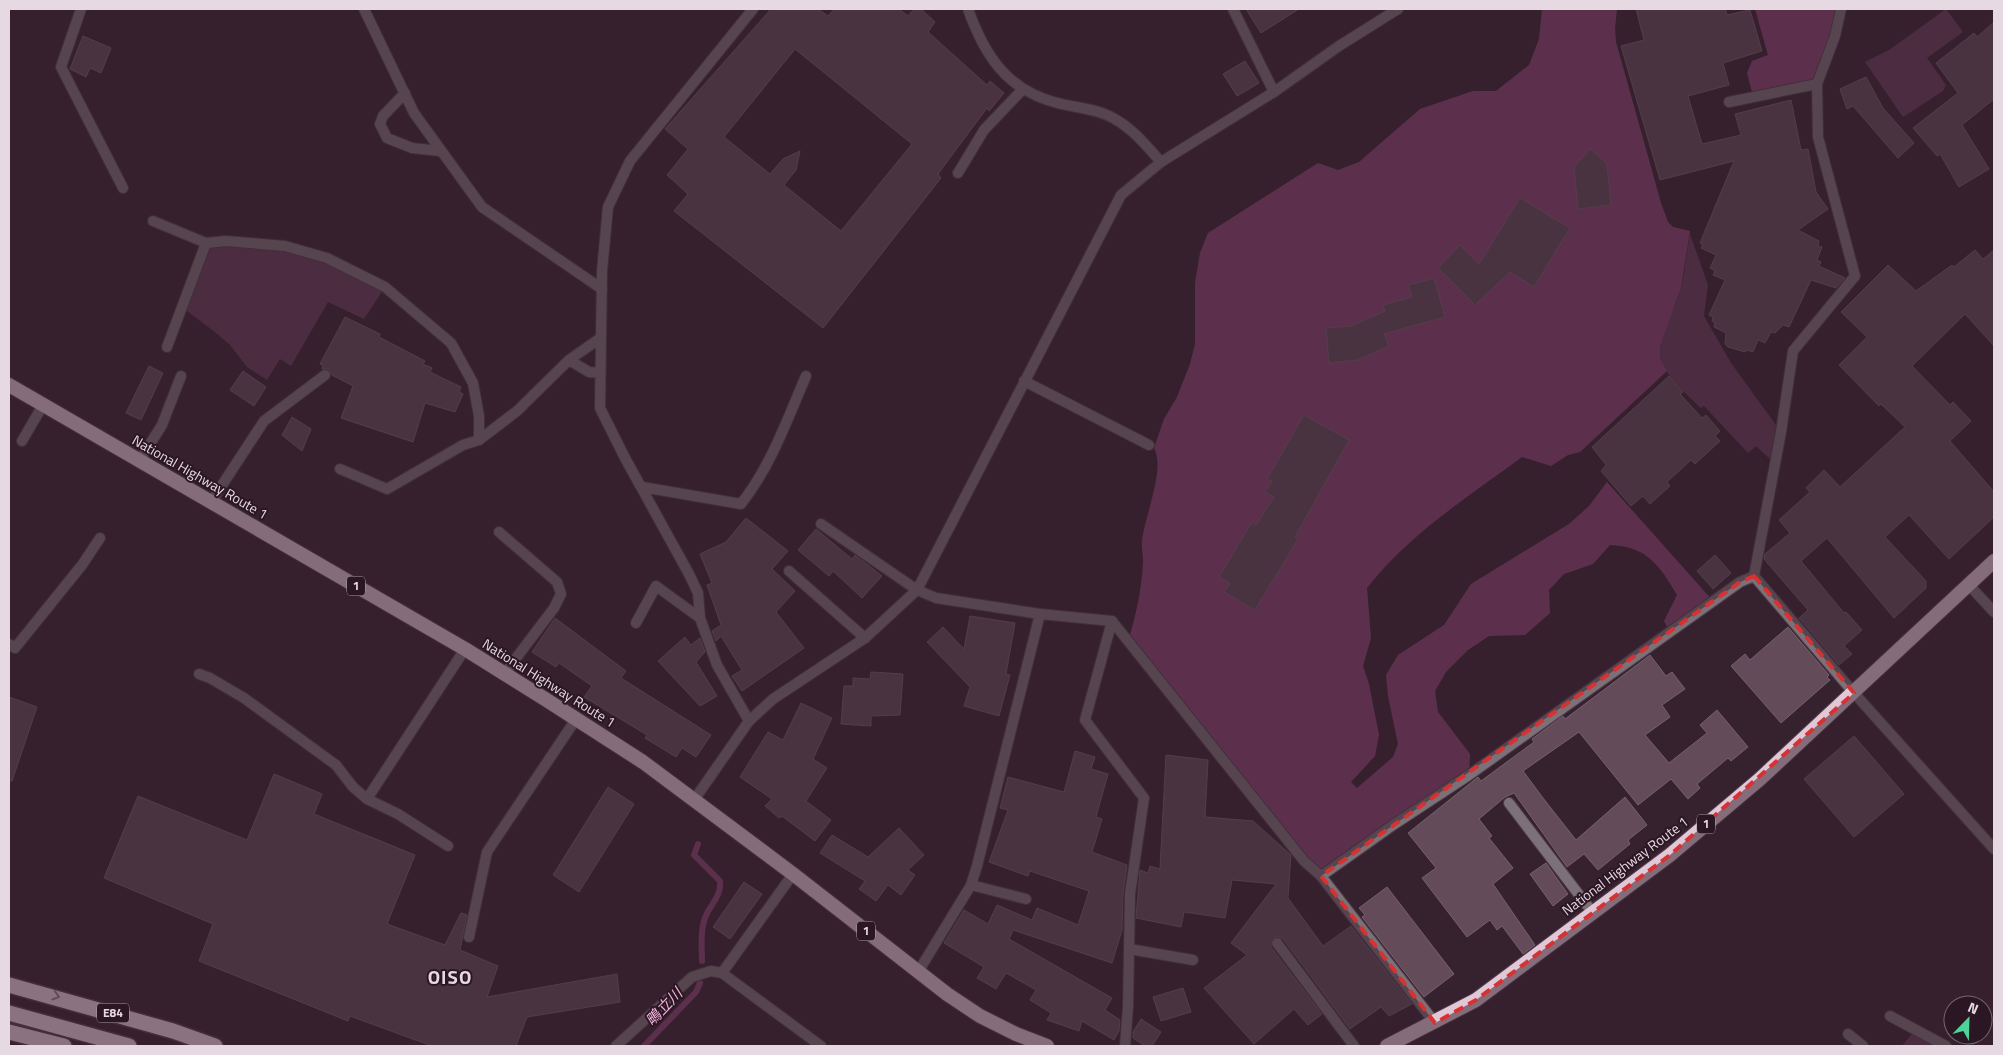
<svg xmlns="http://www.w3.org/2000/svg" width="2003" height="1055" viewBox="0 0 2003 1055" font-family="'Titillium Web','Noto Sans JP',sans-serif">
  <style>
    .green { fill: #673b58 }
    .forest { fill: #8b4474 }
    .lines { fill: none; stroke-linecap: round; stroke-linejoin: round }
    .stream { stroke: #894272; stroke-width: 6 }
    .building { fill: #634b5a; stroke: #775f6e; fill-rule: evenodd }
    .service-casing { stroke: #523e4b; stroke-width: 12 }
    .minor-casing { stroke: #523e4b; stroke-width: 12 }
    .tertiary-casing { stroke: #523e4b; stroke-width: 12 }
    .trunk-casing { stroke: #523e4b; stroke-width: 16 }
    .motorway-casing { stroke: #523e4b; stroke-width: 18 }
    .service { stroke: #7c7178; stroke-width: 10 }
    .minor { stroke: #7c7178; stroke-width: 10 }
    .tertiary { stroke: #7c7178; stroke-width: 10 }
    .trunk { stroke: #e2c8d7; stroke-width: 14 }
    .motorway { stroke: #f2d6e7; stroke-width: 15 }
    .oneway { stroke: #98808f }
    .marked { fill: none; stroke: #d73131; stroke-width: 4; stroke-dasharray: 10 6; stroke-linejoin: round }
    .labels { text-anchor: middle; stroke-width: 4; stroke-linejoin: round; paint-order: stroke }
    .shield { fill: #2b1724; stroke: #af9fa8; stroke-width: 1 }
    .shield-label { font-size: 12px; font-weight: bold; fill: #e7d9e1 }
    .street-label { font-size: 14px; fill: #e7d9e1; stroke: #2b1724 }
    .water-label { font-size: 15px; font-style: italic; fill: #f5b7de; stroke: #2b1724 }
    .district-label { font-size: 19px; font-weight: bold; letter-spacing: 1px; fill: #e7d9e1; stroke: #2b1724 }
  </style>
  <rect width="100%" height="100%" fill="#36212e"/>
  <!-- green -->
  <path class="green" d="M1946,9L1963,32L1927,58L1946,85L1943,91L1903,117L1865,62L1889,50Z
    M1690,234L1708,285L1704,316L1731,363L1781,432L1775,464L1756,446L1748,453L1704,406L1701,408C1690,398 1662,372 1660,358C1657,338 1676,308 1681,288C1685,270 1687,252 1690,234Z
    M226,241L327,258L385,287L364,319L328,302L291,366L280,359L267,380L247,367L230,345L215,332L183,308L206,243Z
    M1916,1029L1946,1046H1902Z"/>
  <!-- forest -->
  <path class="forest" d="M1542,9H1617L1615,28L1616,42L1661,203L1668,222L1673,227L1690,231L1681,288L1660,346V359L1667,371L1580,452L1568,455L1551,466L1522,457C1468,497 1409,534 1367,588L1371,638L1363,666L1369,684L1379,735L1375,756L1351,782L1357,788L1393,757L1398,744L1388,696L1386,675L1398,655L1444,625L1471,584L1569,524L1589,506L1607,482L1713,601L1670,632L1664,621L1677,595C1660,566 1647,546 1610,545L1593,564L1564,574L1549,590L1550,613L1525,635L1489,636L1468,650L1446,672L1435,691L1438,712L1470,754L1469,775L1321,876L1128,641C1136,616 1141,591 1143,565C1144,557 1141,549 1142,542C1144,517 1166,469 1154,448L1164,419L1177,397L1190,364L1195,344V283L1200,253L1208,233L1318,163L1338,170L1359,162L1420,109L1473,91H1496L1529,65L1539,39Z
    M1755,9H1841L1817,84L1753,96L1747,73L1752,61L1768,55Z"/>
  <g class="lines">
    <!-- stream -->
    <path class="stream" d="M698,844L694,855L720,881C722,897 708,906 704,921C700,934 702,948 702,961
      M644,1046L696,992L700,983"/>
  </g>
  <!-- building -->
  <path class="building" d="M771,9H818L828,16L834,9H899L908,16L914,9H921L935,22L928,32L987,85L990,81L1004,93L989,111L987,108L938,174L941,178L823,328L674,211L688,194L667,175L688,149L665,129ZM795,49L912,144L841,231L784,185L796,170L800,151L783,159L770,174L724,137Z
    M1246,9H1299L1261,33Z
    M1636,9H1725L1727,15L1750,10L1762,51L1723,63L1729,85L1688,96L1702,144L1741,135L1735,114L1791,100L1801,150L1808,149L1816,192L1828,209L1798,230L1819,241L1818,246L1822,247L1817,260L1821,262L1819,266L1845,278L1836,288L1811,280L1789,327L1783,325L1775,333L1771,332L1765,343L1758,340L1753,352L1746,350L1745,352L1728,347L1725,344L1726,333L1714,327L1715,323L1712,321L1713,317L1709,315L1725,280L1713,275L1715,271L1710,268L1716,255L1701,248L1703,245L1700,243L1734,161L1660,180L1621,46L1644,40Z
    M1994,22V99L1962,125L1989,169L1959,187L1940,154L1937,156L1913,128L1958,93L1936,63L1974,33L1977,37Z
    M83,36L111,48L101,73L90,68L86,77L70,69Z
    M1245,61L1259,83L1237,96L1223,74Z
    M1866,77L1883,108L1914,143L1898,158L1853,106L1847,109L1840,89Z
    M1590,149L1607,164L1611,205L1578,209L1574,167Z
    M1520,198L1570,228L1534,287L1510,272L1475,305L1438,268L1460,245L1479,264Z
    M1975,250L1983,259L1994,250V346L1965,314L1912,366L1950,405L1953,402L1971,421L1950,441L1994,492V517L1949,559L1909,515L1885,537L1926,581V588L1894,618L1827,538L1801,561L1844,613L1846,612L1862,630L1844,646L1852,654L1839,665L1799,618L1808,610L1764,559L1765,554L1790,533L1779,520L1810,492L1806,488L1824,470L1840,487L1905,427L1881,404L1879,406L1839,365L1867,337L1841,312L1888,265L1916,291L1952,265L1954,267Z
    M1434,278L1445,317L1384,334L1389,346L1358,360L1329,363L1326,328L1351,326L1385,311L1383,305L1412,297L1408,285Z
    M345,317L380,334L379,337L425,361L423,364L432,368L430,372L461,387L459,392L463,394L455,412L425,403L413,442L341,418L353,386L332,375L328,369H322L323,365L320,364Z
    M149,366L163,373L141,420L126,413Z
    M243,371L266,387L254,406L230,390Z
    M1669,376L1683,392L1680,394L1702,418L1706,415L1720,431L1715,436L1720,441L1695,464L1691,460L1667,482L1670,486L1650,504L1643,496L1631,506L1601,471L1606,465L1592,447Z
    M1304,415L1349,440L1295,537L1298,539L1255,610L1224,592L1230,583L1219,577L1252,522L1256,525L1274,497L1265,492L1272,481L1267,479Z
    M292,417L311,429L302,451L282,435Z
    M746,518L788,551L772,569L795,591L776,612L804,648L742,691L732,676L742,670L721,636L716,641L712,631L721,625L707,585L712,583L700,554L726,542Z
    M816,529L852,559L855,555L882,576L862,598L833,571L829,576L798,550Z
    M1715,555L1731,573L1713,589L1697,571Z
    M970,616L1015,623L1006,674L1010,675L999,716L964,706L970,687L927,642L943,627L964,649Z
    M555,618L626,671L621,678L711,735L696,757L682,748L676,757L645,738L647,735L584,697L592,686L559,663L556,667L532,652Z
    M1788,627L1829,675L1827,677L1830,680L1781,723L1731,666L1745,654L1750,660Z
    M685,637L691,645L700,638L705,652L696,662L717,696L700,706L658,661Z
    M1650,655L1666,676L1672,672L1685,689L1662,705L1670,717L1645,735L1669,763L1707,733L1700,725L1717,710L1748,747L1731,761L1728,758L1697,784L1700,788L1688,799L1671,779L1638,805L1579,732L1523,771L1543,798L1576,840L1625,797L1647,825L1628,840L1630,844L1598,870L1584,854L1567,867L1514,793L1505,797L1479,819L1492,836L1489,838L1513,868L1493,884L1535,945L1523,954L1502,926L1497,930L1490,920L1467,937L1422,878L1436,868L1408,833L1478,777L1481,781L1534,742L1532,739L1563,716L1565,719Z
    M871,672L903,674L900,715L871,716V726L841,724L844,686H853V678L870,679Z
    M9,697L37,707L12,781H9Z
    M801,703L832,718L813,759L827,768L806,801L831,820L815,841L782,816L779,818L765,806L772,799L740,777L768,732L783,740Z
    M1854,736L1904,794L1854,837L1804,779Z
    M1075,751L1095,757L1091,769L1108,774L1096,817L1102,819L1092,852L1127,865L1123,894L1122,930L1112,963L1013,930L1009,939L1112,998L1105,1010L1120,1020L1119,1031L1114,1040L1082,1021L1079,1031L1047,1020L1051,1013L1030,1000L1036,990L1006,973L996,989L977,978L984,967L944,943L964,910L988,924L997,905L1032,920L1037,908L1078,925L1089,891L1030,871L1028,876L989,862L1008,810L1000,808L1008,777L1064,792Z
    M1166,755L1208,760L1205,817L1253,821L1291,855L1288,898L1323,946L1351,926L1412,1004L1389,1016L1381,1007L1350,1029L1283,939L1276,936L1271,941V947L1322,1014L1308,1025L1294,1009L1254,1044L1204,988L1247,955L1231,943L1276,884L1232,880L1225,918L1184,912L1181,927L1136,918L1140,870L1148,873L1150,866L1160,869Z
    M274,774L322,794L314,814L415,855L387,924L445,945L461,913L467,915L460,950L498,966L487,997L617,974L620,1002L527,1017L516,1046H432L350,1016L348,1021L199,961L213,924L104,878L138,796L247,840Z
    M608,787L634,804L579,892L553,875Z
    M899,828L924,855L908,870L915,875L901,895L888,885L876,901L859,889L865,881L820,853L832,835L868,857Z
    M1546,863L1568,894L1553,906L1530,874Z
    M744,882L762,894L730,939L713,927Z
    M1387,887L1454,974L1424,997L1362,917L1365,915L1359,908Z
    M1183,988L1191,1012L1161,1021L1153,997Z
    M1141,1019L1161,1032L1152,1046H1145L1133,1038V1032Z"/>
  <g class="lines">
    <defs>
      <path id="service" d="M81,9L61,67L123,188
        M1233,9L1274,92
        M1729,102L1817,84
        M958,173L984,130L1023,89
        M153,221L206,243L226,241L285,246L327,258L385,287L451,343L473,383L479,416V440L463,445L387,489L340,469
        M167,347L206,243
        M1024,381L1149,445
        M22,441L43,405
        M140,460L162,425L181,376
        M211,502L264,421L325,375
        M821,524L917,590
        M499,532L557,582L561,594L554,608L504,674
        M789,571L865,638
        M1112,621L1085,720L1144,798L1130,894L1128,1007L1125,1046
        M636,623L656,586L700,618
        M199,674L210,678L244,698L336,765
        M1509,803L1593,913
        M971,885L1026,899
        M469,937L487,852L576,719
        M918,972L971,885L977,866L1040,614"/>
      <path id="minor" d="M364,9L414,113L482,207L602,289
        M968,9C984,54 1006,89 1054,102C1074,108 1096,108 1113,118C1132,128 1147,146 1161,162
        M1841,9L1835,36L1817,84L1818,137L1855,276L1793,351L1781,432L1754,576L1854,693L1994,849
        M405,93L383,116L380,124L387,138L412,148L440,151
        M569,360L589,372L600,373
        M479,440L517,411L569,360L599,339
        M642,487L741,504C771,466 787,420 806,376
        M1968,584L1994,612
        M917,590L936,598L1040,614L1112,621L1304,861L1321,876L1435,1023
        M9,644L15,648L82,565L100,538
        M749,721L717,665L700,618L698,593L689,574L625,458L600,408L602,271L608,207L630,161L753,9
        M336,765L353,787L367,799L398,814L448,846
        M367,799L465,649
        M793,874L722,973L821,1046
        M1321,876L1393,825L1469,775L1740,582L1754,576
        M1277,943L1354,1046
        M1129,949L1193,960
        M1890,1016L1946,1046
        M1848,1034L1863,1046
        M616,1046L692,977L711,971L722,973"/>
      <path id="tertiary" d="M694,800L749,721L773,699L865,638L917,590L1121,195L1161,162L1274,92L1339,46L1398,9"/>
      <path id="trunk" d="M9,385L465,649L545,699L643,762L793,874L947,994L980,1016L1016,1034L1047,1046
        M1387,1046L1476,1000L1670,855L1760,779L1994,561"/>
      <path id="motorway" d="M9,985L173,1031L215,1046
        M9,1013L129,1046
        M9,1032L64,1046"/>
    </defs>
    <!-- service casing -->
    <use href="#service" class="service-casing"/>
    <!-- minor casing -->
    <use href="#minor" class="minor-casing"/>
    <!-- tertiary casing -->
    <use href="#tertiary" class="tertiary-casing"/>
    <!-- trunk casing -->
    <use href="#trunk" class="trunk-casing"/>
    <!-- motorway casing -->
    <use href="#motorway" class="motorway-casing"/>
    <!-- service -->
    <use href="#service" class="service"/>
    <!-- minor -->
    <use href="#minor" class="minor"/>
    <!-- tertiary -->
    <use href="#tertiary" class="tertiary"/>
    <!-- trunk -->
    <use href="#trunk" class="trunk"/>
    <!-- motorway -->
    <use href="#motorway" class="motorway"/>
  </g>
  <!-- one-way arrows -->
  <defs><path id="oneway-chevron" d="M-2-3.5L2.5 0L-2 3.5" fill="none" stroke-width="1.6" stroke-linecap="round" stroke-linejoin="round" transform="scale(1.25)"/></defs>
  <use class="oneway" href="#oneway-chevron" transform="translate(56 996) rotate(16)"/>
  <!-- marked area -->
  <path d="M0 0H2003V1055H0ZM1754,576L1854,693L1670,855L1476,1000L1435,1023L1321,876L1740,582Z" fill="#36212e" fill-opacity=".55" fill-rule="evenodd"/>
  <path class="marked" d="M1754,576L1854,693L1670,855L1476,1000L1435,1023L1321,876L1740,582Z"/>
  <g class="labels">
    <!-- shield labels -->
    <g class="shield">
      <rect x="347" y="576.5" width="18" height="19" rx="4"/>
      <rect x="1697" y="814.5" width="18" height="19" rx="4"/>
      <rect x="857" y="921.5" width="18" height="19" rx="4"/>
      <rect x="97" y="1003.5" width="32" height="19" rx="4"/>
    </g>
    <g class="shield-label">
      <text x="356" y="590">1</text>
      <text x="1706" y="828">1</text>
      <text x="866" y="935">1</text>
      <text x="113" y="1017">E84</text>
    </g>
    <!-- street labels -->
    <g class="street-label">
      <text transform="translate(200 477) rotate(30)" y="5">National Highway Route 1</text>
      <text transform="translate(549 683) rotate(32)" y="5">National Highway Route 1</text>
      <text transform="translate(1625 866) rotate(-37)" y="5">National Highway Route 1</text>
    </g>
    <!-- water labels -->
    <g class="water-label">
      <text transform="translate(664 1007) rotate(-46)" y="5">鴫立川</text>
    </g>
    <!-- district labels -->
    <g class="district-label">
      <text x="450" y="984">OISO</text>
    </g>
  </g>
  <!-- border -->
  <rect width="2003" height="1055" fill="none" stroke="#e7d9e1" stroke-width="20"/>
  <!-- north arrow -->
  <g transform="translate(1968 1020) rotate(23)"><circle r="24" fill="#2b1724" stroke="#766570"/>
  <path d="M0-4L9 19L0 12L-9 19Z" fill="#4ed399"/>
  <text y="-8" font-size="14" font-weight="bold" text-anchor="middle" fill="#e7d9e1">N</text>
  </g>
</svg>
